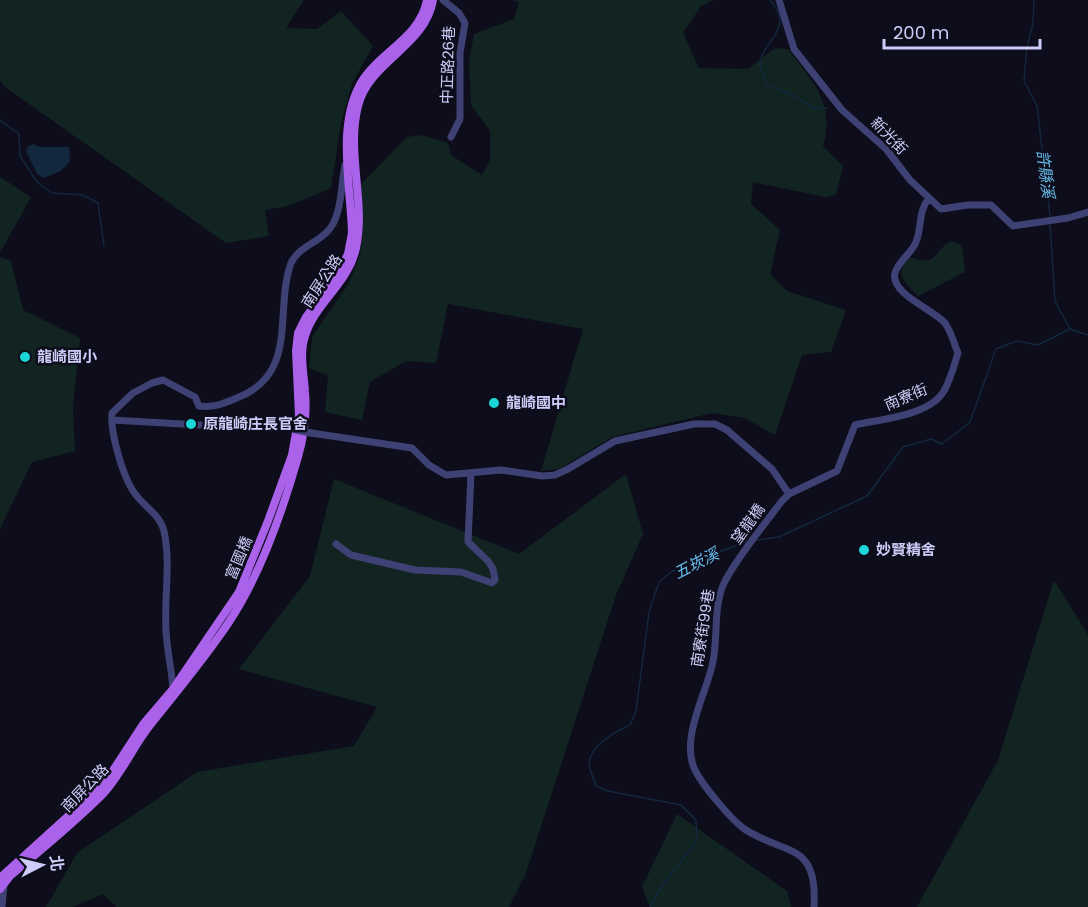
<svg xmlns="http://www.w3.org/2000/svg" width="1088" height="907" viewBox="0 0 1088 907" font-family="Poppins,'Noto Sans TC',sans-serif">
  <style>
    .green { fill: #112421 }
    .water { fill: #13283e }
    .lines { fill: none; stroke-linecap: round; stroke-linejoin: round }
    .stream { stroke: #13283e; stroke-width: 1.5 }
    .minor { stroke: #3e4174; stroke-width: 7 }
    .major { stroke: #aa62eb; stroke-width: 8 }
    .minor-bridge { stroke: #3e4174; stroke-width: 7 }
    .poi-dot { fill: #1bd6d6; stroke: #0e0d1b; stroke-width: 2 }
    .labels { text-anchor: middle; stroke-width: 5; stroke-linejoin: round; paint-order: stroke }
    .street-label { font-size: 15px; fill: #cecdf9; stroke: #0e0d1b }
    .poi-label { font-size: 15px; font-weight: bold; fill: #cecdf9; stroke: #0e0d1b; text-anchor: start }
    .water-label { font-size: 16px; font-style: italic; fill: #68bcec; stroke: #0e0d1b }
  </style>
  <rect width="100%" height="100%" fill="#0e0d1b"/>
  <!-- green -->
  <path class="green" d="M0,0H304L286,28L317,29L341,11L373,46L352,84L341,123L331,188L288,206L265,210L269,236L226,243L5,87L0,81Z
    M512,0H713L701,6L683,33L699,68L748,69L775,48L788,49C812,80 836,105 823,146L843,166L836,195L825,197L753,182L751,204L780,230L770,274L787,291L846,310L831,352L802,355L775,435L745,418L712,413L612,437L559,469L541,471L583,329L448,304L436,363L406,361L370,382L362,420L325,412L328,376L309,368L312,337L349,283L360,255L363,225L361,184L407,137L421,135L448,143L451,155L482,175L490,161V131L471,105L469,62L474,34L514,19L519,2Z
    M0,177L31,197L0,253Z
    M951,241L962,245L965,272L918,296C905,283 893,273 909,257C939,267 931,253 951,241Z
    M0,257L11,261L23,310L80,338L73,407L75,451L32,462L0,529Z
    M626,474L643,534L616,595L526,873L509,907H117L103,894L73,907H46L77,853L197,772L354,746L377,707L239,669L310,576L334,479L519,554Z
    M1054,580L1088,635V907H917L998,760Z
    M677,814L787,891L791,907H650L642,887Z"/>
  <!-- water -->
  <path class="water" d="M33,144L41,147H69L70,161L61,171L43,178L37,174L26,151L28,146Z"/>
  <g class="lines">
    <!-- stream -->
    <path class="stream" d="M770,0C795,28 765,40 761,59C758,67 765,77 768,86L793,95L813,108H827
      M1034,0L1033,24L1027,46L1024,81L1037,106L1050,216
      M0,120L19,134L20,156L37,182L52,193L83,195L98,203L104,246
      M1050,224L1055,301L1070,329L1088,335
      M757,540L779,537L867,496L903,447L931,439L942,444L970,422L996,349L1016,341L1038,345L1070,329
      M650,907L664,883L697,841L696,820L681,805L608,791L596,786C594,779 589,769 589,763C591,745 616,731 630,725L636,711L649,612L659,582L671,572L691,562L746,542"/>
    <!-- minor -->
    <path class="minor" d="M443,0L459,13L465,23L460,53V119L451,137
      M779,0L794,49L842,110L886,149L910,180L941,209L968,205H991L1013,226L1068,218L1088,212
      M112,420L199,425H276L287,428
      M311,433L412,448L429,465L446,475L501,470L542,476L555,475L568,469L615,441L694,424H715L727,430L772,469L789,494
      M336,544L351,555L415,570L461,572L492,583L495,580L493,569L488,561L468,542L471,474
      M173,690C172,670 167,651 166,631C164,598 171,563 164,531C160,515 145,507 136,495C123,479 110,432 112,413L133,393L152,383L163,380L195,397L199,406C215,408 225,403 239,397C299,373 274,310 291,263C299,247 315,244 327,232C342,218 341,184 345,165
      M2,907L4,885
      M814,907C818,840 784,856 743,828C730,818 704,787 696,772C679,742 705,696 712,666C719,639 712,607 725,581C740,553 762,528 781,502L789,494L837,471L855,425C880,419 932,416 945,389C951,378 954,365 958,353C954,344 951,331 945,323C933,309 890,294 895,273C898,261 912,253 916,242C922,227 918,211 929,198"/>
    <!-- major -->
    <path class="major" d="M0,878L98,789L112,772L144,723L173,689L239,592L268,521L292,455L299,416L296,351L298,333L306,317L339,272L348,254L352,233C351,185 335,121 364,78C383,50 420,37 427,0
      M0,889L10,876C41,850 73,824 102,795C122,774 133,746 151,724C178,690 205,658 229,622C261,574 282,513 298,457C304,436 307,414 305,392C304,374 299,354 305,336C315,303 349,283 356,248C366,202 346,153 358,106C369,61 425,47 433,0"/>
    <!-- minor-bridge -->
    <path class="minor-bridge" d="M287,428L311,433"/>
  </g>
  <!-- markers -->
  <g class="poi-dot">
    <circle cx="25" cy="357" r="6"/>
    <circle cx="494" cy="403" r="6"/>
    <circle cx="191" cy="424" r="6"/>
    <circle cx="864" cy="550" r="6"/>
  </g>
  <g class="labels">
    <!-- street labels -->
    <g class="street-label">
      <text transform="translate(448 65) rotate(-88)" y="5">中正路26巷</text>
      <text transform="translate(889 136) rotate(46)" y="5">新光街</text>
      <text transform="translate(322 281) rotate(-57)" y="5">南屏公路</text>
      <text transform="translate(906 397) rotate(-23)" y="5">南寮街</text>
      <text transform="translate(748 524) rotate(-54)" y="5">望龍橋</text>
      <text transform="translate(239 558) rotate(-67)" y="5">富國橋</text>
      <text transform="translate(703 628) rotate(-81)" y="5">南寮街99巷</text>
      <text transform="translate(85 788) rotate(-46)" y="5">南屏公路</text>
    </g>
    <!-- poi labels -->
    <g class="poi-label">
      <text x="37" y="362">龍崎國小</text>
      <text x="506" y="408">龍崎國中</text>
      <text x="203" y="429">原龍崎庄長官舍</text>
      <text x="876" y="555">妙賢精舍</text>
    </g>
    <!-- water labels -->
    <g class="water-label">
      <text transform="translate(1046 174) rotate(83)" y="6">許縣溪</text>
      <text transform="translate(696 563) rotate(-27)" y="6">五崁溪</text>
    </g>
  </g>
  <!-- north arrow -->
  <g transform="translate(42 865) rotate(83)" stroke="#0e0d1b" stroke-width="4.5" paint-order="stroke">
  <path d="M0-4.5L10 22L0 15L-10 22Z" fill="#cecdf9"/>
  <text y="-9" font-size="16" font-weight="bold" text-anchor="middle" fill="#cecdf9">北</text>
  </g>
  <!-- scale -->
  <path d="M884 39v9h156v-9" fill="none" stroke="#cecdf9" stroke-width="3"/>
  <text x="893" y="39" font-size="18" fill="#cecdf9" stroke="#0e0d1b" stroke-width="4.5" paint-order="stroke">200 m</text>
</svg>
